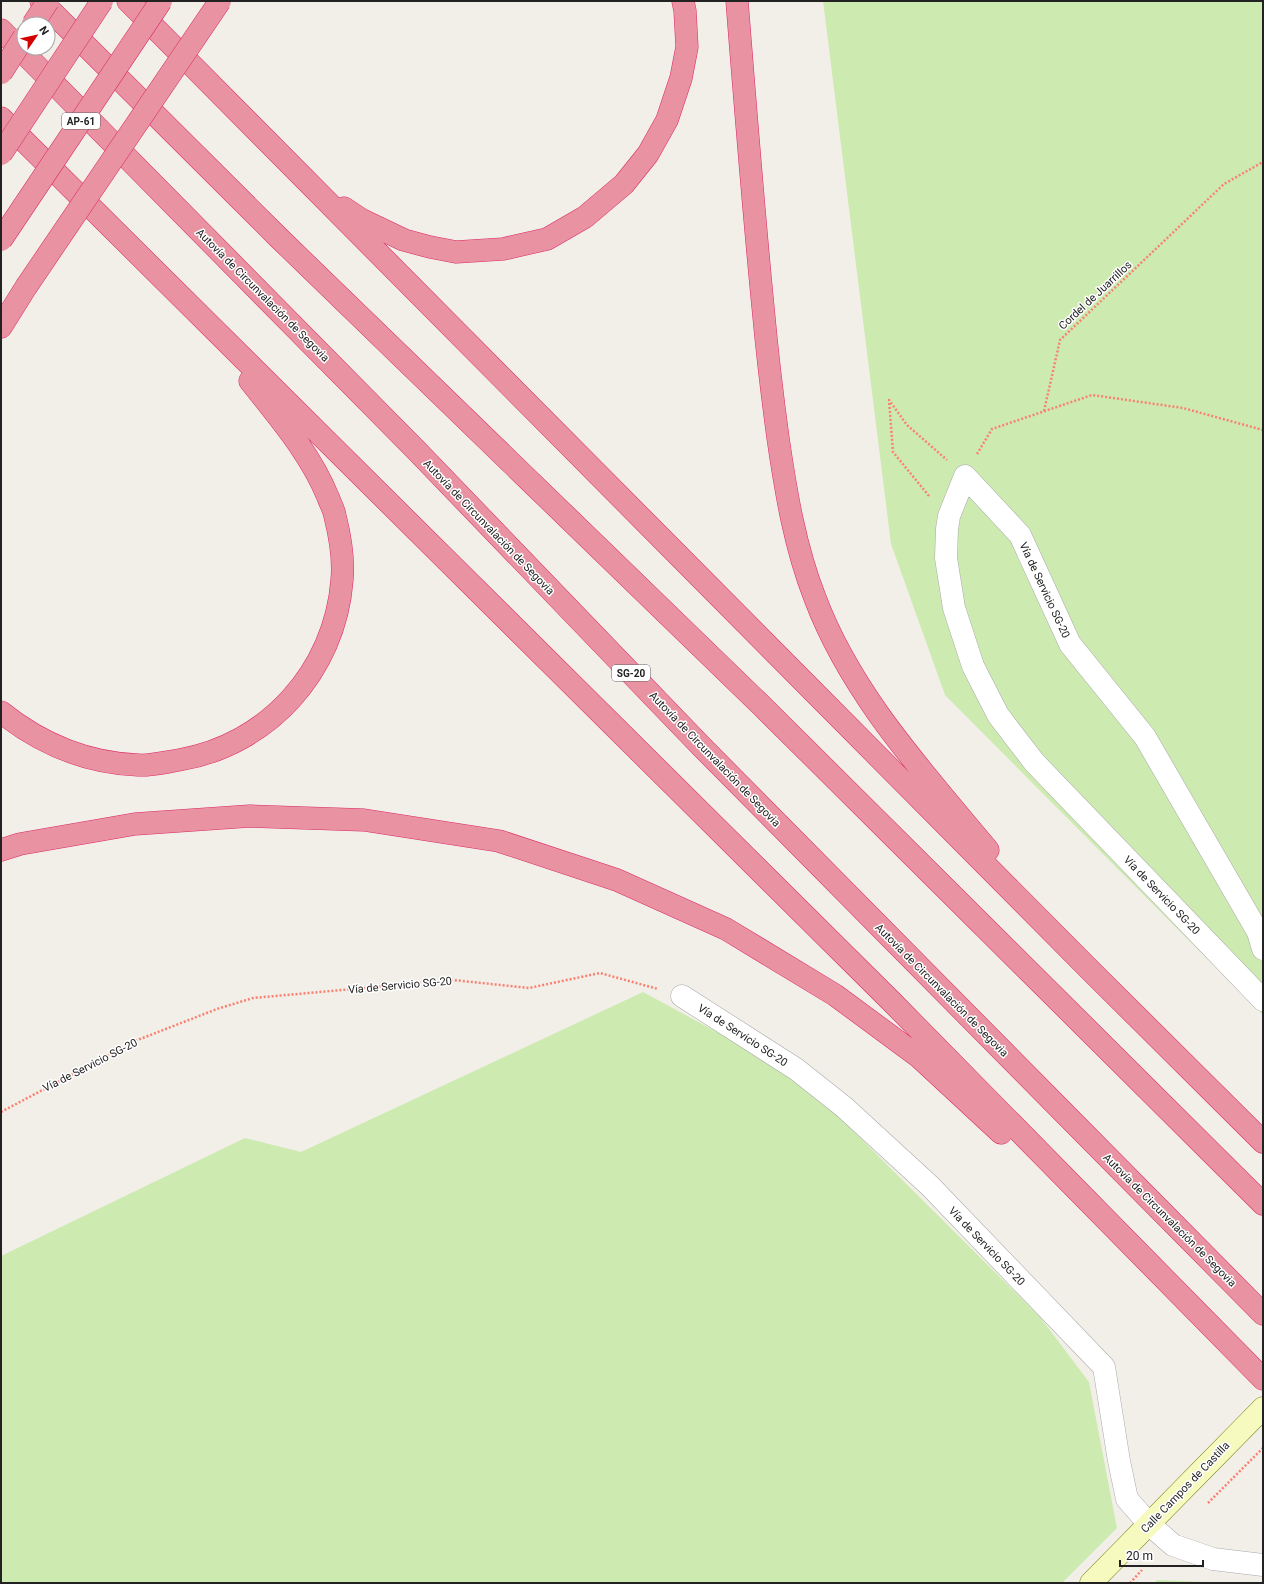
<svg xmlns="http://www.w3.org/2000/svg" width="1264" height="1584" viewBox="0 0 1264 1584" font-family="Roboto,sans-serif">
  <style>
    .grass { fill: #cdebb0 }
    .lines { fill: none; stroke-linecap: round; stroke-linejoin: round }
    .minor-casing { stroke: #a9a9a9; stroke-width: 23 }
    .secondary-casing { stroke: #707d05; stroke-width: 23 }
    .motorway-casing { stroke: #dc2a67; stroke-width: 23 }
    .path { stroke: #fa8072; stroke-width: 2.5; stroke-dasharray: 2 2; stroke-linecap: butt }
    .minor { stroke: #fff; stroke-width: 22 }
    .secondary { stroke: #f7fabf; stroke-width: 22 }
    .motorway { stroke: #e892a2; stroke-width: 22 }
    .motorway-bridge-casing { stroke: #dc2a67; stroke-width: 23; stroke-linecap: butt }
    .motorway-bridge { stroke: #e892a2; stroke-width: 22 }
    .labels { text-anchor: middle; stroke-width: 3; stroke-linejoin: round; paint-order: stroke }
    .shield { fill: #fff; stroke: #646464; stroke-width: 1 }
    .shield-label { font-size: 10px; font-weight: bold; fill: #222 }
    .street-label { font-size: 11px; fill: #222; stroke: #fff }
  </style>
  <rect width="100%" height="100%" fill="#f2efe9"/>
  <!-- grass -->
  <path class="grass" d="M823,1H1263V1015L945,695L891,544Z
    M643,992L798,1076L1040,1317L1089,1382L1117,1528L1062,1583H1V1256L245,1138L301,1152Z
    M1157,1580L1235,1583H1155Z"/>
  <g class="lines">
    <defs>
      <path id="minor" d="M1263,949L1258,932L1145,737L1070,644L1020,535L965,476L949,516L947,529L946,558L954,608L973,666L998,715L1034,762L1263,1000
        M682,996L796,1069L844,1107L930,1186L1104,1367L1119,1461L1127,1499L1149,1524L1173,1545L1213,1559L1263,1565"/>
      <path id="secondary" d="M1091,1583L1263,1408"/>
      <path id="motorway" d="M41,1L279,238L762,706L1263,1204
        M128,1L1088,968L1263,1142
        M737,1C745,103 753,205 763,307C767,351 772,394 778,438C786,493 795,547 815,598C851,694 923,772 988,850
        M1,30L417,451L701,746L1263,1314
        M1,118L892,1002L1263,1379
        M344,208L362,220L404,240L430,247L456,252L503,249L547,239L585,217L624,184L648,154L667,120L681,78L687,47L685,11L683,1
        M1,327L26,287
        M1,712C41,744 86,763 138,765C151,766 166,762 179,760C268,745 335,671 342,580C344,559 340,536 335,516C334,509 330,503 328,497C310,453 279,418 250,381
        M1,850L20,844L135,824L250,816L364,820L499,841L617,880L726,929L835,995L919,1057L1001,1133"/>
    </defs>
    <!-- minor casing -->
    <use href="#minor" class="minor-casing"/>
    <!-- secondary casing -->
    <use href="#secondary" class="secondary-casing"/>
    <!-- motorway casing -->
    <use href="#motorway" class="motorway-casing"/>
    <!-- path -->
    <path class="path" d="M1044,411L1060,340L1224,184L1263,162
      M977,454L992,429L1092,395L1183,408L1263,430
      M929,496L893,452L889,400L907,425L947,460
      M1,1112L135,1041L217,1009L253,998L453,980L529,988L600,973L658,989
      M1208,1503L1263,1448
      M1130,1583L1142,1570"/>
    <!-- minor -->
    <use href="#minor" class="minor"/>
    <!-- secondary -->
    <use href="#secondary" class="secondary"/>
    <!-- motorway -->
    <use href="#motorway" class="motorway"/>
    <defs>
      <path id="motorway-bridge" d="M33,24L48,1
        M1,73L24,37
        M1,154L102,1
        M1,240L161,1
        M26,287L220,1"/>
    </defs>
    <!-- motorway-bridge casing -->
    <use href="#motorway-bridge" class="motorway-bridge-casing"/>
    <!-- motorway-bridge -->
    <use href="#motorway-bridge" class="motorway-bridge"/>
  </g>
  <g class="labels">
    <!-- shield labels -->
    <g class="shield">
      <rect x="62" y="113" width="38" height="16" rx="3"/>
      <rect x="612" y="665" width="38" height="16" rx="3"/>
    </g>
    <g class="shield-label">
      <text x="81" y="125">AP-61</text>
      <text x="631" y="677">SG-20</text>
    </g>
    <!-- street labels -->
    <g class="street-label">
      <text transform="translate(263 295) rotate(45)" y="4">Autovía de Circunvalación de Segovia</text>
      <text transform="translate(1095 295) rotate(-43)" y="4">Cordel de Juarrillos</text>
      <text transform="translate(489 527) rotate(46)" y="4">Autovía de Circunvalación de Segovia</text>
      <text transform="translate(1045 590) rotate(65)" y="4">Vía de Servicio SG-20</text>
      <text transform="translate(715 759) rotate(46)" y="4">Autovía de Circunvalación de Segovia</text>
      <text transform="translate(1162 895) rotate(46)" y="4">Vía de Servicio SG-20</text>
      <text transform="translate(400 985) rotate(-5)" y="4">Vía de Servicio SG-20</text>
      <text transform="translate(942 990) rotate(45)" y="4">Autovía de Circunvalación de Segovia</text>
      <text transform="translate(743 1035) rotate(33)" y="4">Vía de Servicio SG-20</text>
      <text transform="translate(90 1065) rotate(-27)" y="4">Vía de Servicio SG-20</text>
      <text transform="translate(1170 1220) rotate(45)" y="4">Autovía de Circunvalación de Segovia</text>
      <text transform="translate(987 1246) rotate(46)" y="4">Vía de Servicio SG-20</text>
      <text transform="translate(1185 1487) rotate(-46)" y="4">Calle Campos de Castilla</text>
    </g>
  </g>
  <!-- border -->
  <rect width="1264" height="1584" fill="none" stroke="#222222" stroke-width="4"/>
  <!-- north arrow -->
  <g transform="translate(36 36) rotate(56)"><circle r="19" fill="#ffffff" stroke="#a7a7a7"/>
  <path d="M0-3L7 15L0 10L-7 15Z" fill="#d40000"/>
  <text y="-6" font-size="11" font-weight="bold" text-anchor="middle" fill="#222222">N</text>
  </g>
  <!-- scale -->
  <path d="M1120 1560v6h83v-6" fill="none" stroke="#222222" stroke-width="2"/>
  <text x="1126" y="1560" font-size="12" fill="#222222" stroke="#ffffff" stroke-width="3" paint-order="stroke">20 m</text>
</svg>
